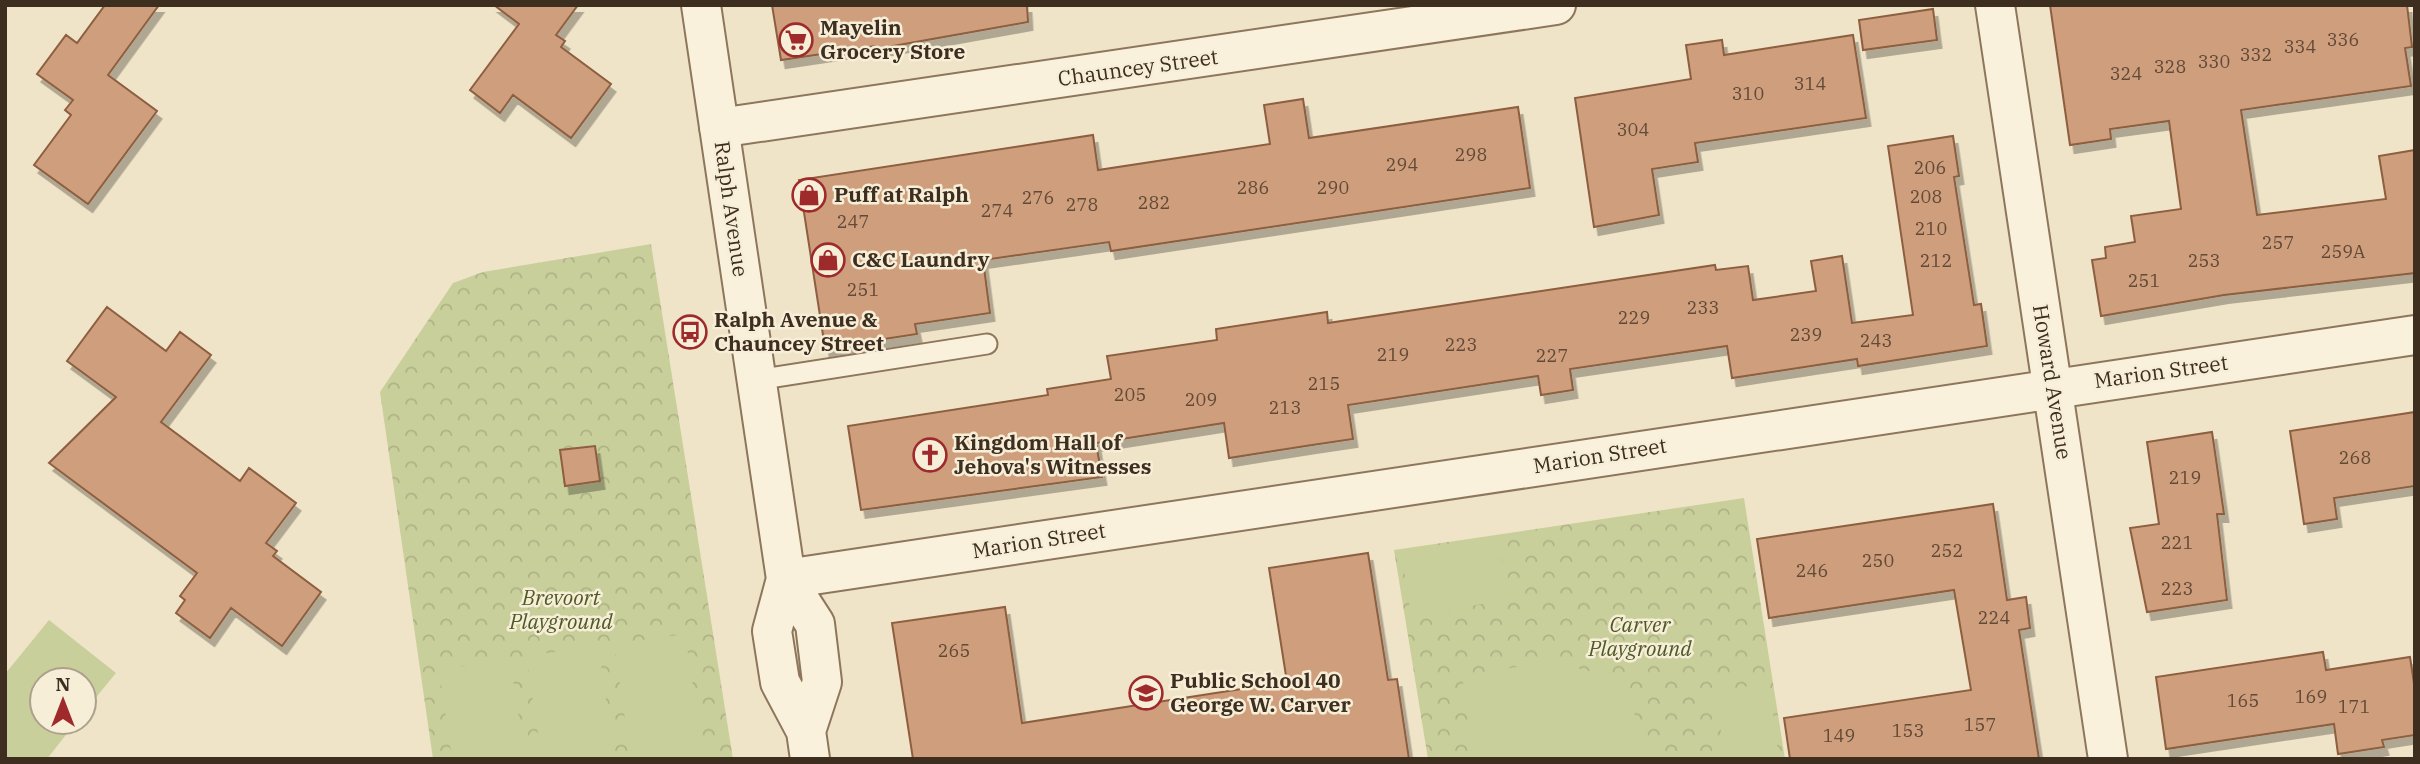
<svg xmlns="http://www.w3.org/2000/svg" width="2420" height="764" viewBox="0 0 2420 764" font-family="'IBM Plex Serif',serif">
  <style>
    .forest { fill: url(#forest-crowns) }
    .pitch { fill: #c9cf9b }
    .building { fill: #cf9f7d; stroke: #8d5f41; stroke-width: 2; filter: url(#shadow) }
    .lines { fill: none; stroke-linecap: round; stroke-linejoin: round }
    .service-casing { stroke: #8d765c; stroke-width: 23 }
    .minor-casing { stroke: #8d765c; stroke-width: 42 }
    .service { stroke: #faf1dc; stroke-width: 19 }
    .minor { stroke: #faf1dc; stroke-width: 38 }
    .labels { text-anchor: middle; stroke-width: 5; stroke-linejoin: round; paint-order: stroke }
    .number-label { font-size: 18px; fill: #624a37 }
    .poi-label { font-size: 21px; font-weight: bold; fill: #3d2e20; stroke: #f7eed8; text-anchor: start }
    .street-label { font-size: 21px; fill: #3d2e20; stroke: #f7eed8 }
    .park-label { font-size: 21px; font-style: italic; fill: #4d5a26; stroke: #f7eed8 }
  </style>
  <defs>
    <pattern id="forest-crowns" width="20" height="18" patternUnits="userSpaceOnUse" patternTransform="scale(1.75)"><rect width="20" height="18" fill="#c9cf9b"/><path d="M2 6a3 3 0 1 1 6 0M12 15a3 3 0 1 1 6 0" fill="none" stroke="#aeb285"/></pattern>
    <filter id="shadow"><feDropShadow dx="4.5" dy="8" stdDeviation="0" flood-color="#0004"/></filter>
  </defs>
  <rect width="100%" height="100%" fill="#f0e4c8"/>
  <!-- forest -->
  <path class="forest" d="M651,244L733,759H433L380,392L453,283L483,272Z
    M1744,498L1785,759H1428L1394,550Z"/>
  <!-- pitch -->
  <path class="pitch" d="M1498,536L1508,600L1411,615L1401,551Z
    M49,620L116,673L84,712V680H42V722H76L47,759H5V674Z
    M685,634L704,759H631L614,644Z
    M598,646L615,759H542L526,656Z
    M510,659L525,759H452L439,670Z
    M1551,662L1593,672L1627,702L1644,730L1648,759H1474L1462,675Z
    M1769,683L1779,759H1725L1715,691Z"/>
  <!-- building -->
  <path class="building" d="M105,5H159L108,75L157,111L88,204L34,165L71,115L65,110L73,100L37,74L66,35L77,43Z
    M494,5H578L556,35L565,41L561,47L611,84L571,138L513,95L500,113L470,90L519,24Z
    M772,5H1027L1028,22L876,49L875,46L781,60Z
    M2050,5H2407L2412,47L2405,48L2411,86L2241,110L2257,215L2386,199L2379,156L2415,150V273L2224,295L2101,316L2092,260L2106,258L2105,247L2135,242L2131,216L2181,209L2169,121L2110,129L2111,139L2070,145Z
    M1933,9L1937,40L1863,50L1859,20Z
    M1853,35L1866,118L1695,143L1698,162L1652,169L1659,215L1594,227L1575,98L1691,79L1686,45L1722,40L1724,55Z
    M1303,99L1309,138L1518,107L1530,188L1111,251L1109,242L983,260L990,313L915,324L917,334L825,348L799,180L1093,135L1098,170L1270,144L1264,105Z
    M1953,136L1959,176L1954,177L1974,305L1981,304L1987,346L1858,366L1857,359L1732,378L1727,346L1570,369L1573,390L1541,395L1538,376L1348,405L1353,439L1312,445L1229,458L1224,423L1096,443L1102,477L861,510L848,426L1048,395L1047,389L1111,379L1107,356L1217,340L1216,329L1327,312L1328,323L1715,265L1716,270L1748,266L1753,300L1816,291L1811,261L1842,256L1852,323L1913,315L1888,146Z
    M107,307L166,351L180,332L211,355L161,422L240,481L249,468L296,503L266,543L277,551L273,556L321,592L282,646L231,608L210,638L176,613L185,600L180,596L197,573L49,463L116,397L67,361Z
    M2415,412V486L2334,498L2337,519L2304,524L2290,431Z
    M2212,432L2224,514H2217L2227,600L2147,612L2130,528L2159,524L2147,442Z
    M595,446L600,481L565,486L560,450Z
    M1993,504L2007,600L2026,597L2030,628L2019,630L2039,759H1790L1784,718L1971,690L1954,590L1769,618L1757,539Z
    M1368,553L1388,680L1397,679L1409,759H913L892,623L1005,607L1022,723L1287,682L1269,568Z
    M2323,652L2326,670L2410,657L2415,690V735L2382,740L2384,747L2338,754L2334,724L2166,749L2156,677Z"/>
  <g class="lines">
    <defs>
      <path id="service" d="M756,380L987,344"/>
      <path id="minor" d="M701,5L786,579L815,624L822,682L806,731
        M1995,5L2108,759
        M719,128L1556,5
        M786,579L2415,335
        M786,579L772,631L780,682L806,731L810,759"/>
    </defs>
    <!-- service casing -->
    <use href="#service" class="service-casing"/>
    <!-- minor casing -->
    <use href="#minor" class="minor-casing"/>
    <!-- service -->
    <use href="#service" class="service"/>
    <!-- minor -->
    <use href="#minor" class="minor"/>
  </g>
  <!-- icons -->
  <defs>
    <symbol id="supermarket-ring" viewBox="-11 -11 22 22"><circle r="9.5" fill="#f7eed8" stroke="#9e2a2b" stroke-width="1.5"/><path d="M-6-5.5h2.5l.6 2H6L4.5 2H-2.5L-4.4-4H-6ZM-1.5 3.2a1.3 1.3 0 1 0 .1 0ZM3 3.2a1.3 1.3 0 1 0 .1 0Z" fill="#9e2a2b"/></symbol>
    <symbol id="shop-ring" viewBox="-11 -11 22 22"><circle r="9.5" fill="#f7eed8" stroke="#9e2a2b" stroke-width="1.5"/><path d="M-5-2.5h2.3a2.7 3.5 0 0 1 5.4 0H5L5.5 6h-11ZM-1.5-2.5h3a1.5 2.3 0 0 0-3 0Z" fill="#9e2a2b"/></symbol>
    <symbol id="bus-ring" viewBox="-11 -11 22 22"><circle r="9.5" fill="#f7eed8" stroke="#9e2a2b" stroke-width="1.5"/><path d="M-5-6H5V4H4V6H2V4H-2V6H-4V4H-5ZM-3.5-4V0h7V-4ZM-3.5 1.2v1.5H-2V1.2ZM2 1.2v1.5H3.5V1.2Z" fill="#9e2a2b"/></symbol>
    <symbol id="church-ring" viewBox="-11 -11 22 22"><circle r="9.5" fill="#f7eed8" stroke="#9e2a2b" stroke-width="1.5"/><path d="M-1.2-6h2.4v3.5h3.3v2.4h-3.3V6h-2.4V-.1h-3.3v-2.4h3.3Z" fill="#9e2a2b"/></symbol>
    <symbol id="school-ring" viewBox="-11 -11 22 22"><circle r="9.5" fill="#f7eed8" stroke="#9e2a2b" stroke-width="1.5"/><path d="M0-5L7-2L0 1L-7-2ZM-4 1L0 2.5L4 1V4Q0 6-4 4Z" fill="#9e2a2b"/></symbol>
  </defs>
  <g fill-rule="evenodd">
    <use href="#supermarket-ring" x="777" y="21" width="38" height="38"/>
    <use href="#shop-ring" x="790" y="176" width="38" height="38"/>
    <use href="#shop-ring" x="809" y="241" width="38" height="38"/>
    <use href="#bus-ring" x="671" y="313" width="38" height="38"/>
    <use href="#church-ring" x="911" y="436" width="38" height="38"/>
    <use href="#school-ring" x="1127" y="674" width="38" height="38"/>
  </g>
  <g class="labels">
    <!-- number labels -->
    <g class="number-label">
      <text x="2343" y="46">336</text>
      <text x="2300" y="53">334</text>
      <text x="2256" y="61">332</text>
      <text x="2214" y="68">330</text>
      <text x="2170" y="73">328</text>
      <text x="2126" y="80">324</text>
      <text x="1810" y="90">314</text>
      <text x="1748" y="100">310</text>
      <text x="1633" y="136">304</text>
      <text x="1471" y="161">298</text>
      <text x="1402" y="171">294</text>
      <text x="1930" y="174">206</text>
      <text x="1253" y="194">286</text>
      <text x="1333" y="194">290</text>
      <text x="1926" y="203">208</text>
      <text x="1038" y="204">276</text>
      <text x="1154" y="209">282</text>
      <text x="1082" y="211">278</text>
      <text x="997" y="217">274</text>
      <text x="853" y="228">247</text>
      <text x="1931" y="235">210</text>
      <text x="2278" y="249">257</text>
      <text x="2343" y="258">259A</text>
      <text x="1936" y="267">212</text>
      <text x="2204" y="267">253</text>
      <text x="2144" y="287">251</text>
      <text x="863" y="296">251</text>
      <text x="1703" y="314">233</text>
      <text x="1634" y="324">229</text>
      <text x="1806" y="341">239</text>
      <text x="1876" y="347">243</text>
      <text x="1461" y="351">223</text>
      <text x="1393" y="361">219</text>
      <text x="1552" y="362">227</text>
      <text x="1324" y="390">215</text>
      <text x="1130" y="401">205</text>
      <text x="1201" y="406">209</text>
      <text x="1285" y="414">213</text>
      <text x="2355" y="464">268</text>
      <text x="2185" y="484">219</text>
      <text x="2177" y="549">221</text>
      <text x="1947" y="557">252</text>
      <text x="1878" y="567">250</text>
      <text x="1812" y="577">246</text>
      <text x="2177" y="595">223</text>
      <text x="1994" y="624">224</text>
      <text x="954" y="657">265</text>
      <text x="2311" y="703">169</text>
      <text x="2243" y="707">165</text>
      <text x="2354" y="713">171</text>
      <text x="1980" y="731">157</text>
      <text x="1908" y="737">153</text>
      <text x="1839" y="742">149</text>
    </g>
    <!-- poi labels -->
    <g class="poi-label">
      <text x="820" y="35">Mayelin<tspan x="820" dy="24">Grocery Store</tspan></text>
      <text x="834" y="202">Puff at Ralph</text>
      <text x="852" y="267">C&amp;C Laundry</text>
      <text x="714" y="327">Ralph Avenue &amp;<tspan x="714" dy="24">Chauncey Street</tspan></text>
      <text x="954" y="450">Kingdom Hall of<tspan x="954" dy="24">Jehova's Witnesses</tspan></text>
      <text x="1170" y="688">Public School 40<tspan x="1170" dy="24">George W. Carver</tspan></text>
    </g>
    <!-- street labels -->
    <g class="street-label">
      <text transform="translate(1138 68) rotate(-8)" y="7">Chauncey Street</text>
      <text transform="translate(731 209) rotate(82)" y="7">Ralph Avenue</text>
      <text transform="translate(2161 372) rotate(-8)" y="7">Marion Street</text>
      <text transform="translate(2052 382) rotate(81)" y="7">Howard Avenue</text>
      <text transform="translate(1600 456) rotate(-9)" y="7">Marion Street</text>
      <text transform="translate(1039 541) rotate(-9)" y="7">Marion Street</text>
    </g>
    <!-- park labels -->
    <g class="park-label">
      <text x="561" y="605">Brevoort<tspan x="561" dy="24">Playground</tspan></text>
      <text x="1640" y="632">Carver<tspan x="1640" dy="24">Playground</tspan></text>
    </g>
  </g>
  <!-- border -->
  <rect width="2420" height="764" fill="none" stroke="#3d2e20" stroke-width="14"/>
  <!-- north arrow -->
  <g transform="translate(63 701)"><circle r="33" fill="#f7eed8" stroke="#ada18e" stroke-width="2"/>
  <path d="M0-5L12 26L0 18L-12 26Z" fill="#9e2a2b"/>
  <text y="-10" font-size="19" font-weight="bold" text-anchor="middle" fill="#3d2e20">N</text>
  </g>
</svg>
